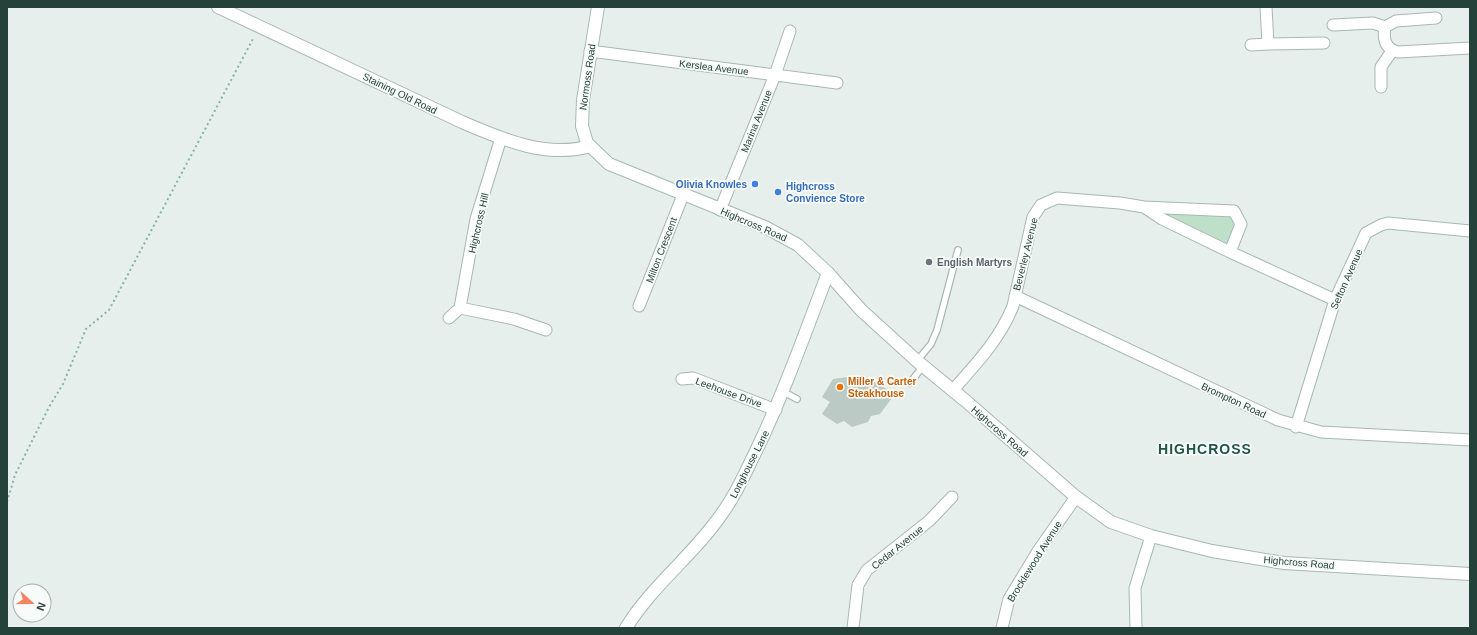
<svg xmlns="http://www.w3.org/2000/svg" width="1477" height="635" viewBox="0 0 1477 635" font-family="Helvetica,sans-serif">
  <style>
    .green { fill: #bfe0c8 }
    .building { fill: #bbcac4 }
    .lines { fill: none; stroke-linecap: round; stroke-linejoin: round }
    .service-casing { stroke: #a8b8b2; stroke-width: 8 }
    .minor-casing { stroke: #a8b8b2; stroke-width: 13 }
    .tertiary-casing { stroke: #a8b8b2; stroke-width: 14 }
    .secondary-casing { stroke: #a4bbb3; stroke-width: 14 }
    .path { stroke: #86b3a5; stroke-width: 2; stroke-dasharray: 2 3; stroke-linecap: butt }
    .service { stroke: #fff; stroke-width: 5.5 }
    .minor { stroke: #fff; stroke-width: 11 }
    .tertiary { stroke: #fff; stroke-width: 12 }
    .secondary { stroke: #fff; stroke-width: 12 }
    .shop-dot { fill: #3f7fe0; stroke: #f7fbf9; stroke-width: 1.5 }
    .worship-dot { fill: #6b7280; stroke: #f7fbf9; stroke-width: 1.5 }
    .food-dot { fill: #e8710a; stroke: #f7fbf9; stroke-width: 1.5 }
    .labels { text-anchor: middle; stroke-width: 3.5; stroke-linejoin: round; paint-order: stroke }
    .street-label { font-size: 10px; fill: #24423a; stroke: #f7fbf9 }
    .shop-label { font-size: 10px; font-weight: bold; fill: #366cbe; stroke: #f7fbf9; text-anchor: end }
    .worship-label { font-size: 10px; font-weight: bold; fill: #5b616d; stroke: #f7fbf9; text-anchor: start }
    .food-label { font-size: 10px; font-weight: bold; fill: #c56008; stroke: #f7fbf9; text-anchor: start }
    .district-label { font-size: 14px; font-weight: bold; letter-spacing: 1px; fill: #1f5548; stroke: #f7fbf9 }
  </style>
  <rect width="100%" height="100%" fill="#e6efeb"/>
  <!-- green -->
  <path class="green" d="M1144,207L1238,216L1230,252Z"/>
  <!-- building -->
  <path class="building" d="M863,375L895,394L880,414L871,416L868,422L852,427L844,421L837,424L822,414L830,402L822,397L833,379Z"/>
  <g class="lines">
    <defs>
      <path id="service" d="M917,361L931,344L937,330L958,250
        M910,383L923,366
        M784,392L797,399"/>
      <path id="minor" d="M1266,7L1268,44L1324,43
        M1333,25L1373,23L1385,27L1396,21L1436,18
        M1385,27C1383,39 1385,49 1398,52L1470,48
        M1251,45L1268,44
        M590,51L837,83
        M1381,87V67L1392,51
        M1144,207L1162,219L1230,252
        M720,210L775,75L790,31
        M1015,296L1278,420L1321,432L1470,440
        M639,306L683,195
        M460,308L514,319L546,330
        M449,318L460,308L476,219L501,138
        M682,379L693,378L776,410
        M953,390C976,364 1000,339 1013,306L1033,217L1041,205L1057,198L1120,203L1144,207L1234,211L1241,224L1230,252L1335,300
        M1296,427L1335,300L1366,233L1381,225L1388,223L1470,231
        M853,628L858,585L867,570L929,521L952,497
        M1002,628L1009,599L1038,551L1076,497
        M1136,628L1135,588L1151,536"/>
      <path id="tertiary" d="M218,7L462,122C502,139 546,159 590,146
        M828,273L861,310L917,361L967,402L1076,497L1111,522L1151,536L1212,551L1284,563L1470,574"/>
      <path id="secondary" d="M598,7L583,100L582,126L587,143L609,164L765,227L798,245L828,273C805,333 784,393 756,451C746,471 737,493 723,512C695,554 653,584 626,628"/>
    </defs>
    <!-- service casing -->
    <use href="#service" class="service-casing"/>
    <!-- minor casing -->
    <use href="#minor" class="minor-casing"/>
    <!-- tertiary casing -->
    <use href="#tertiary" class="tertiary-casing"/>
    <!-- secondary casing -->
    <use href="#secondary" class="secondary-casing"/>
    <!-- path -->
    <path class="path" d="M7,502L15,475L49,407L63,384L86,329L109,310L254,37"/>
    <!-- service -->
    <use href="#service" class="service"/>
    <!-- minor -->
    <use href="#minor" class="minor"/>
    <!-- tertiary -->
    <use href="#tertiary" class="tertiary"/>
    <!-- secondary -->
    <use href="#secondary" class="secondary"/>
  </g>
  <!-- markers -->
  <g class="shop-dot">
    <circle cx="755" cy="184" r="4"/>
    <circle cx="778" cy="192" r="4"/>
  </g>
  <circle class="worship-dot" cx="929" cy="262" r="4"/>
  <circle class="food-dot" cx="840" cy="387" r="4"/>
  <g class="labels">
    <!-- street labels -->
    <g class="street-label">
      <text transform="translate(714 67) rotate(7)" y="4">Kerslea Avenue</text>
      <text transform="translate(587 77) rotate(-82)" y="4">Normoss Road</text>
      <text transform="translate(400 93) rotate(26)" y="4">Staining Old Road</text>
      <text transform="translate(756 121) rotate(-68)" y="4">Marina Avenue</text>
      <text transform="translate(478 223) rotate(-77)" y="4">Highcross Hill</text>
      <text transform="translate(754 224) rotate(23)" y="4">Highcross Road</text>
      <text transform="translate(661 250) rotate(-69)" y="4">Milton Crescent</text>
      <text transform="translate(1025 254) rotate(-76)" y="4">Beverley Avenue</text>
      <text transform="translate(1346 279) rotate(-66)" y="4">Sefton Avenue</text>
      <text transform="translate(729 392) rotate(20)" y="4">Leehouse Drive</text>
      <text transform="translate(1234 400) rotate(25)" y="4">Brompton Road</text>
      <text transform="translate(1000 431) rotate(41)" y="4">Highcross Road</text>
      <text transform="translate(749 464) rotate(-63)" y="4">Longhouse Lane</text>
      <text transform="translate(897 547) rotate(-39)" y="4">Cedar Avenue</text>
      <text transform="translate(1034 561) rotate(-58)" y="4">Brocklewood Avenue</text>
      <text transform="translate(1299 562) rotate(5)" y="4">Highcross Road</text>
    </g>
    <!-- shop labels -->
    <g class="shop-label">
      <text x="747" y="188">Olivia Knowles</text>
      <text x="786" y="190" text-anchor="start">Highcross<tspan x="786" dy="12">Convience Store</tspan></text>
    </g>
    <!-- worship labels -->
    <g class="worship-label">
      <text x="937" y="266">English Martyrs</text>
    </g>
    <!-- food labels -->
    <g class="food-label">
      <text x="848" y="385">Miller &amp; Carter<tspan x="848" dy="12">Steakhouse</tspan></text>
    </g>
    <!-- district labels -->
    <g class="district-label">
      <text x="1205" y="454">HIGHCROSS</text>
    </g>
  </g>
  <!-- border -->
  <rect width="1477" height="635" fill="none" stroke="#24423a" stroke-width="16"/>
  <!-- north arrow -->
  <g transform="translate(32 603) rotate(111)"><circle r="19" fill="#f7fbf9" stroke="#a3b1ad"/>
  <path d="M0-3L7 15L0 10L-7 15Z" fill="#f4845f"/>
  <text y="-6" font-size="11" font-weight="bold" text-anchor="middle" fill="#24423a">N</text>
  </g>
</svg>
